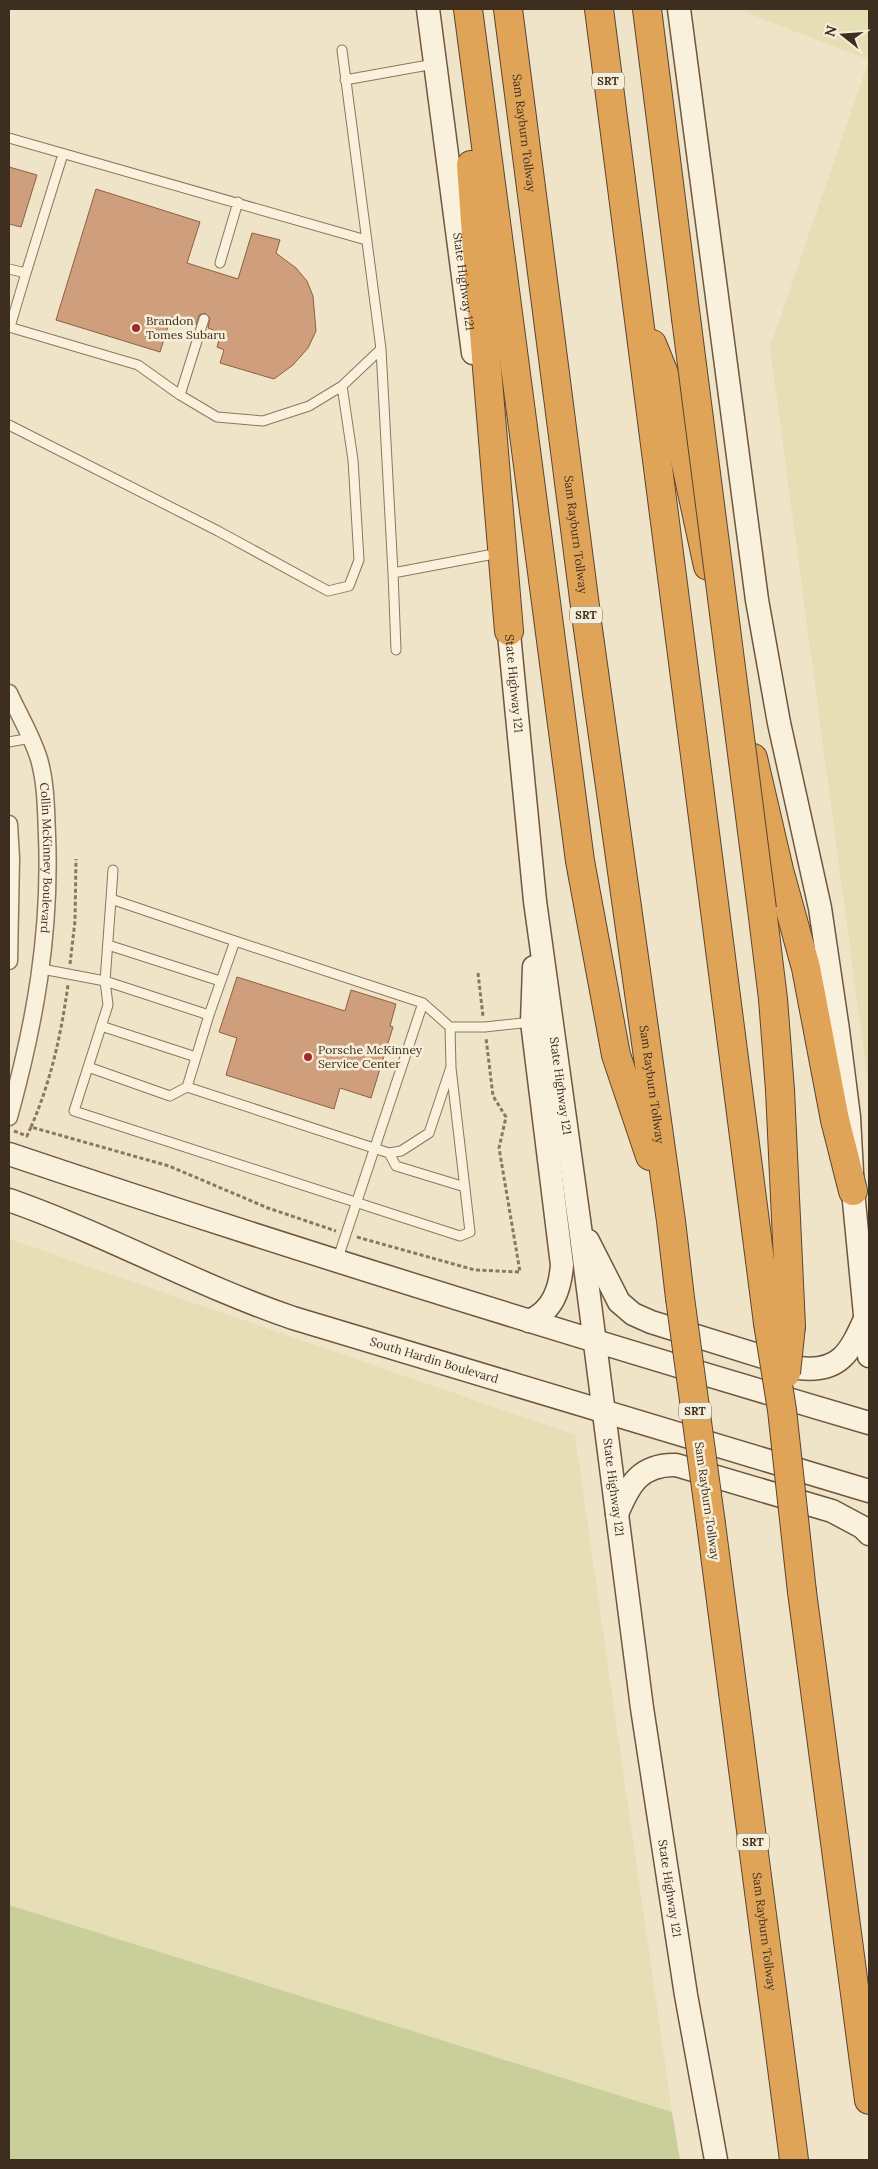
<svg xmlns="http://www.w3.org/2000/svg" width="878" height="2169" viewBox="0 0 878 2169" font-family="Lora,serif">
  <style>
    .farmland { fill: #e6deb5 }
    .green { fill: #c9cf9b }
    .building { fill: #cf9f7d; stroke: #8d5f41 }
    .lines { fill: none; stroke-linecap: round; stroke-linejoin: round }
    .service-casing { stroke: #8d765c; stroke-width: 11 }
    .minor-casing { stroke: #8d765c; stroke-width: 19 }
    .secondary-casing { stroke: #6f573f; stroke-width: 25 }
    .motorway-casing { stroke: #5b4430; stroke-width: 30 }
    .path { stroke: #8d765c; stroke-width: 3; stroke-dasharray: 4 2.5; stroke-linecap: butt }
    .service { stroke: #faf1dc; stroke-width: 9 }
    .minor { stroke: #faf1dc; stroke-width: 16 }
    .secondary { stroke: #faf1dc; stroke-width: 22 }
    .motorway { stroke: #e0a458; stroke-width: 28 }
    .motorway-bridge-casing { stroke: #5b4430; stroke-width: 30; stroke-linecap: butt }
    .motorway-bridge { stroke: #e0a458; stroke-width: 28 }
    .poi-dot { fill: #9e2a2b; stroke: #f7eed8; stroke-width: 2 }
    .labels { text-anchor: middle; stroke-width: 5; stroke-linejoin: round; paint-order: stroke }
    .shield { fill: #f7eed8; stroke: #756857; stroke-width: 1 }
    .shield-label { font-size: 11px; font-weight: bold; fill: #3d2e20 }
    .street-label { font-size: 12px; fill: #3d2e20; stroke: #f7eed8 }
    .poi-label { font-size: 12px; fill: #3d2e20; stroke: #f7eed8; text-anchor: start }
  </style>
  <rect width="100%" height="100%" fill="#f0e4c8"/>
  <!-- farmland -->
  <path class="farmland" d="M737,9H869V60Z
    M869,60V1091L770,347Z
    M9,1239L575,1435L672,2112L9,1905Z"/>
  <!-- green -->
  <path class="green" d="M9,1905L672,2112L680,2160H9Z"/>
  <!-- building -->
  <path class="building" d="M9,167L37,175L21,227L9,224Z
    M96,189L200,222L187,263L238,279L252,233L280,240L276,253L296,268L307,281L313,296L316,331L308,348L293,365L274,379L220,363L224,350L217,347L221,333L208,328L210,318L205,313L199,315L196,325L171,317L160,352L56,320Z
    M237,977L345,1011L351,990L396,1004L390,1026L393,1027L371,1098L340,1088L334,1109L226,1075L237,1038L219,1032Z"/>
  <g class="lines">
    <defs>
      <path id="service" d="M342,50L381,349L393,573
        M345,80L434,64
        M9,138L366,240
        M220,263L238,202
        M9,269L26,273L10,327
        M26,273L63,154
        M9,327L138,365L180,395L217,417L263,421L309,406L342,386L381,349
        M180,395L204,319
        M9,425L218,531L328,591L349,586L359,560L353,460L342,386
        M396,650L393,573L499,553
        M9,742L31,738
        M111,899L113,870
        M235,941L423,1003
        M108,945L220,981
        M42,969L105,981L209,1015L187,1087L389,1153L396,1166L465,1187
        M209,1015L235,941L111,899L105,981L108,1005L74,1111L460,1236L470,1232L451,1068L450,1027
        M101,1026L196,1057
        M88,1067L170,1096L187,1087
        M389,1153L401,1151L429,1133L450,1070
        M337,1261L423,1003L450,1027H485L532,1022"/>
      <g id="minor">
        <path id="s1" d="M9,693C19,715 32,736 39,759C46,783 46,810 47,835C51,933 35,1023 9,1117"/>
        <path d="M9,824L11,858L9,961"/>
      </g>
      <g id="secondary">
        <path id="s2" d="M428,9L473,353"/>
        <path d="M679,9L757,600L779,723L820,908L838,1030L849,1117L853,1191L869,1356"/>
        <path id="s3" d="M507,613L535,901L580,1227L642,1708L686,1995L716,2160"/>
        <path d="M9,1154C294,1250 581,1338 869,1423"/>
        <path id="s4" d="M9,1200C106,1234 196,1285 293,1318L869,1491"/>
        <path d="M588,1241L619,1302L633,1314L651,1322L799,1368C840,1373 850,1352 865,1319"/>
        <path d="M529,1321C553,1311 560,1289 562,1265L532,1022L534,967"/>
        <path d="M617,1514C629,1485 640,1464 676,1465L832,1511L862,1527L869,1534"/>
      </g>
      <g id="motorway">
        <path d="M468,9L580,861L616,1055L650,1156"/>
        <path id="s5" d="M508,9L587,622L671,1221L680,1298"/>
        <path d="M599,9L768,1323"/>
        <path d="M647,9L686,318"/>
        <path d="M471,165L477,249L509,631"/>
        <path d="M652,344L669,386L708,566"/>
        <path d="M753,758L779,870L806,968L835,1120L853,1191"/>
        <path d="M762,909L773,999L780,1090L791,1326"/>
        <path id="s6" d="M711,1524L794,2160"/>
        <path d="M802,1592L869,2100"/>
      </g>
    </defs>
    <!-- service casing -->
    <use href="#service" class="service-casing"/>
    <!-- minor casing -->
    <use href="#minor" class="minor-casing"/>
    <!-- secondary casing -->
    <use href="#secondary" class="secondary-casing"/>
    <!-- motorway casing -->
    <use href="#motorway" class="motorway-casing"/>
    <!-- path -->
    <path class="path" d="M70,964L75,921L76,859
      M478,973L483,1016
      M31,1127C51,1081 61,1035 68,985
      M14,1131L27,1136L31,1127L169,1166L268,1208L336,1231
      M357,1237L475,1270L520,1272L499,1148L506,1117L493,1096L486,1038"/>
    <!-- service -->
    <use href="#service" class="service"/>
    <!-- minor -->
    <use href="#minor" class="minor"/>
    <!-- secondary -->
    <use href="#secondary" class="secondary"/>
    <!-- motorway -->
    <use href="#motorway" class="motorway"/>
    <defs>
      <path id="motorway-bridge" d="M686,318L762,909
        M680,1298L711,1524
        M768,1323L782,1410L802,1592
        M786,1373L791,1326"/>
    </defs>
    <!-- motorway-bridge casing -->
    <use href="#motorway-bridge" class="motorway-bridge-casing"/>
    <!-- motorway-bridge -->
    <use href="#motorway-bridge" class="motorway-bridge"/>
  </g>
  <!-- markers -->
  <g class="poi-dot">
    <circle cx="136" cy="328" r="5"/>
    <circle cx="308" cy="1057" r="5"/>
  </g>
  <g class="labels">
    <!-- shield labels -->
    <g class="shield">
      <rect x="592" y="72.5" width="32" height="17" rx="4"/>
      <rect x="570" y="606.5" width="32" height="17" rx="4"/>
      <rect x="679" y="1402.5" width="32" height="17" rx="4"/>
      <rect x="737" y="1833.5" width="32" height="17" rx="4"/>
    </g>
    <g class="shield-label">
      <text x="608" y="85">SRT</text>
      <text x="586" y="619">SRT</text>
      <text x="695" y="1415">SRT</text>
      <text x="753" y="1846">SRT</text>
    </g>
    <!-- street labels -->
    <g class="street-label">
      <text dy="4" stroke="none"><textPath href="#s5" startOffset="125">Sam Rayburn Tollway</textPath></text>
      <text dy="4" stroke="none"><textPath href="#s2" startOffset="275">State Highway 121</textPath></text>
      <text dy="4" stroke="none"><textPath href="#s5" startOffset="530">Sam Rayburn Tollway</textPath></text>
      <text dy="4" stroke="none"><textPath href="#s3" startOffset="71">State Highway 121</textPath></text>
      <text dy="4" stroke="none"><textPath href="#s1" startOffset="172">Collin McKinney Boulevard</textPath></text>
      <text dy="4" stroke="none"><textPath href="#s5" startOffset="1085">Sam Rayburn Tollway</textPath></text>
      <text dy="4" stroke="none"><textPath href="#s3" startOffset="476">State Highway 121</textPath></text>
      <text dy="4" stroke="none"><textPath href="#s4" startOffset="455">South Hardin Boulevard</textPath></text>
      <text dy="4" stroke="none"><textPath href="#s3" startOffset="881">State Highway 121</textPath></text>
      <text transform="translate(707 1501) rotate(82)" y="4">Sam Rayburn Tollway</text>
      <text dy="4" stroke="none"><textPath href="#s3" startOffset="1286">State Highway 121</textPath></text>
      <text dy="4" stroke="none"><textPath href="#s6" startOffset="411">Sam Rayburn Tollway</textPath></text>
    </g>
    <!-- poi labels -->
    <g class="poi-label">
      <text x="146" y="325">Brandon<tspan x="146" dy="14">Tomes Subaru</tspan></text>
      <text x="318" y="1054">Porsche McKinney<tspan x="318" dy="14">Service Center</tspan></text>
    </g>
  </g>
  <!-- border -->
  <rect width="878" height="2169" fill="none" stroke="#3d2e20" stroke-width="20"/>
  <!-- north arrow -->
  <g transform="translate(843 35) rotate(287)" stroke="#f7eed8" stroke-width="4" paint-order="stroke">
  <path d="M0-4L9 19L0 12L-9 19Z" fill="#3d2e20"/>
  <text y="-8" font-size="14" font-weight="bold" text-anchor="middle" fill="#3d2e20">N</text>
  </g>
</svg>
